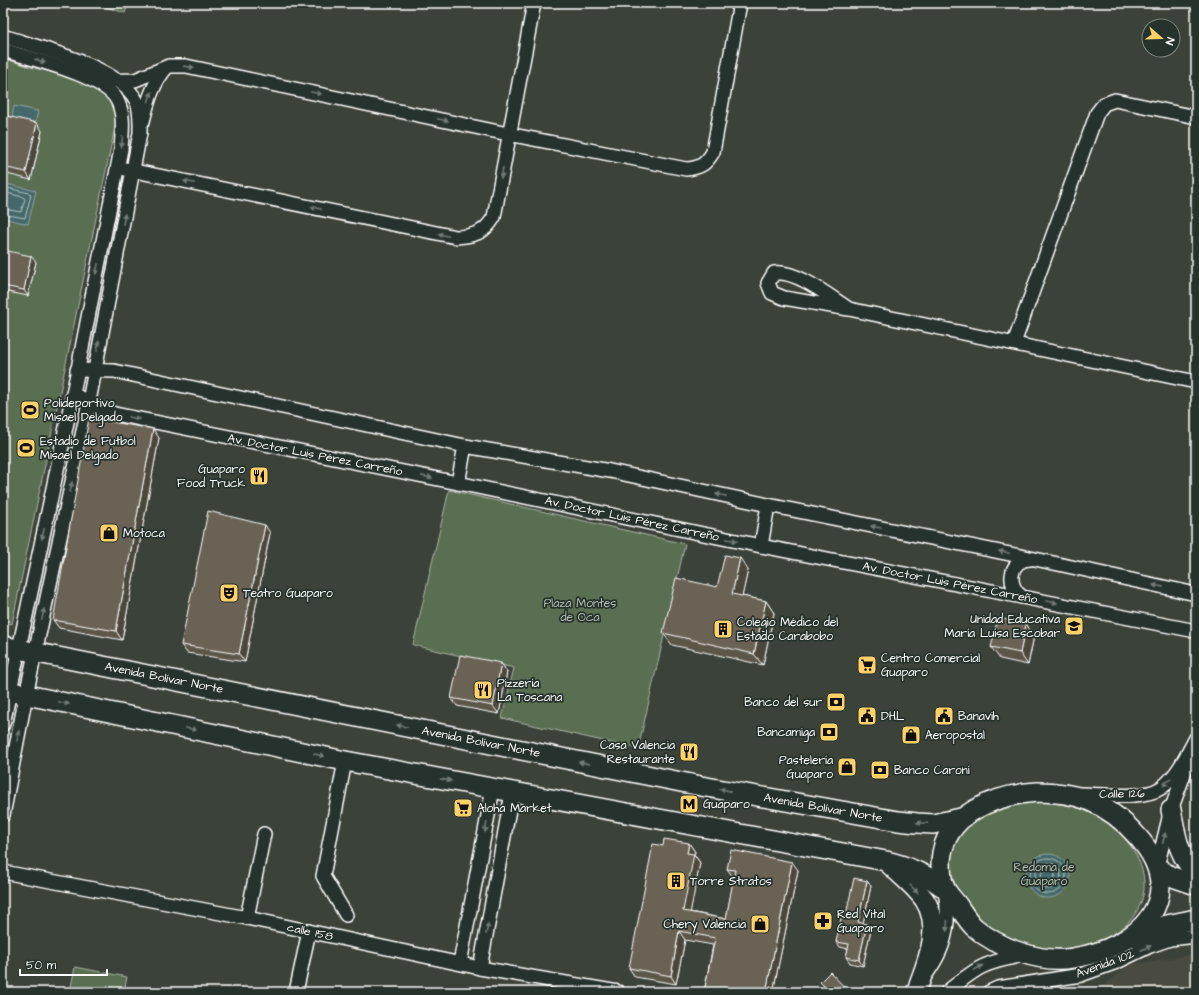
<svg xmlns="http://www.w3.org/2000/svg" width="1199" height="995" font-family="'Architects Daughter',sans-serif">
  <rect width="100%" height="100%" fill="#3b4239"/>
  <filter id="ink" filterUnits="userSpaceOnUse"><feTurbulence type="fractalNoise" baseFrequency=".025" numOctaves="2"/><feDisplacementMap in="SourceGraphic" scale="8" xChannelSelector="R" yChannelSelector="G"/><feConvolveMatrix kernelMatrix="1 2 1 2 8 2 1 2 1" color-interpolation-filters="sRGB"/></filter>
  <g filter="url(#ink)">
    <polygon fill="#494c41" points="1196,954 1196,992 1095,992 1130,965"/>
    <g fill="#5a6e51" stroke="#acb6a8">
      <polygon points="92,3 129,3 125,13"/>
      <polygon points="3,58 30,67 97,83 113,104 116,122 12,624 3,623"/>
      <polygon points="449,490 685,544 638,749 502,718 514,668 413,645"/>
      <path d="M1031,802C1050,802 1069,804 1087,811C1127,828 1163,877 1133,917C1120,934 1100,943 1079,947C963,966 884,818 1031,802Z"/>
      <polygon points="75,967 127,977 124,992 70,992"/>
    </g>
    <g fill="#44696a" stroke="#8fa5a6">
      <polygon points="14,106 38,111 35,124 12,118"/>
      <polygon points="3,183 36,191 28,224 3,218"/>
      <circle cx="1048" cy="876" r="22"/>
    </g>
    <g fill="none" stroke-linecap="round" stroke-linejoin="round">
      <g stroke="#b4c3c3" stroke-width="1">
        <polyline points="3,187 29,193 31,195 25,218 3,214"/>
        <polyline points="3,192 23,197 25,199 21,212 3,209"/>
        <circle cx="1048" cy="876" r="18"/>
        <circle cx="1048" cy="876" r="13"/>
        <circle cx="1048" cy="876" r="7"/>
      </g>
      <defs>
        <g id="street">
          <path d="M3,36C39,48 117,66 136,100C141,109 140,122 140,133L86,417L26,695L3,815"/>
          <path d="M3,50C29,58 105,76 117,100C125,115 122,133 121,149L73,394L3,724"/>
          <path d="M97,81L135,80L169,66H186L508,134L686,169C700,168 706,164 713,152L740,3"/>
          <path d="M143,121C148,101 153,83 167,67"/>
          <path d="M125,169L456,237C474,236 485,233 494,217L534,3"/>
          <path d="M849,309C830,297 797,270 774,273L768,283L772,293L784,298L849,309L1196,382"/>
          <polyline points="1014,343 1097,113 1104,104 1115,100 1196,117"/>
          <polyline points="77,370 114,371 465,446 610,471 768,505 1035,559 1196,594"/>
          <polyline points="73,394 102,410 115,414 458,483 761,546 1196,631"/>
          <polyline points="458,483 465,446"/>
          <polyline points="761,546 768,505"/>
          <path d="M1022,597C1006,586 1009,559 1031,559"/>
          <polyline points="345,761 323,876 346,915"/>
          <path d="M1081,794C1103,794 1142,800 1161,788C1177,777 1187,755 1196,738"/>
          <polyline points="1157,867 1171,810 1188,763"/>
          <polyline points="3,872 247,918 480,968 618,992"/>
          <polyline points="247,918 264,834"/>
          <polyline points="460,963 493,789"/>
          <polyline points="480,968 512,793"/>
          <polyline points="296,992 309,931"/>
          <path d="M912,992C940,960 953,934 945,891"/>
          <path d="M947,992C978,966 986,962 1025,955"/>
          <polyline points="989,992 998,988 1081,975 1117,962 1150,946 1170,939 1196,936"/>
        </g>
        <g id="secondary">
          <polyline points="3,646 701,786 898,821 917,823 933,824 961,818"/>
          <path d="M3,690L345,761L886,861C908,866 926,874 944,888"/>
          <path d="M1037,792C1055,792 1072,794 1088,800C1107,808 1123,820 1137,836C1192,897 1139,948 1073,958C1042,964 998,948 974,927C967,920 962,911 956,903C952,898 947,893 945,888C941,881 941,869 941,861C944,813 996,795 1037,792Z"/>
          <path d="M1171,810C1176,833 1177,856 1196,872"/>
          <path d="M887,862C899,874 914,885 924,899C942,926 929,957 919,984"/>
          <polyline points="1157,867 1170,876 1196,885"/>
          <polyline points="1134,937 1167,925 1196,919"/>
        </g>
      </defs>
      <use href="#street" stroke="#fff" stroke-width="16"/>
      <use href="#secondary" stroke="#fff" stroke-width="22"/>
      <use href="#street" stroke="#26332d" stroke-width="13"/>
      <use href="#secondary" stroke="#26332d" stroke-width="19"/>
    </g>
    <g fill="#5c5648" stroke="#fff">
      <polygon points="3,115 42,131 31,180 3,173"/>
      <polygon points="3,250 36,262 28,296 3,291"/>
      <polygon points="159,438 122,640 59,628 53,620"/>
      <polygon points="270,533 245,662 187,653 181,645"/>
      <polygon points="748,570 742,596 766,601 774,613 763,665 672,645 663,633"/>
      <polygon points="1026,624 1034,636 1028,665 1000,659 991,647"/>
      <polygon points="501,663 507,672 499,714 457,706 451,698"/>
      <polygon points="689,843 695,852 694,854 700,863 690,912 726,919 734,878 727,869 798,870 773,992 704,992 713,945 685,940 676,984 635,977 629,968"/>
      <polygon points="867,881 871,886 863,923 871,929 863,966 850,963 846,957 848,949 840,947 836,942 845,919"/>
    </g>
    <g fill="#4b463b" stroke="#fff">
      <polygon points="37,123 42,131 31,180 26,172"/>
      <polygon points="31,256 36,262 28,296 24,290"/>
      <polygon points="153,429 159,438 122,640 116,631"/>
      <polygon points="265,525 270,533 245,662 239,654"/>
      <polygon points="740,558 748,570 740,606 732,594"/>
      <polygon points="766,601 774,613 763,665 754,654"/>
      <polygon points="1026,624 1034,636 1028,665 1020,653"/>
      <polygon points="501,663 507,672 499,714 493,706"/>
      <polygon points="689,843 695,852 694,854 700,863 689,919 683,911 687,853"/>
      <polygon points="792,862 798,870 773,992 766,992"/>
      <polygon points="867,881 871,886 862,928 858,922"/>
      <polygon points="867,924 871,929 863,966 859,960"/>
      <polygon points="679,931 685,940 676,984 671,976"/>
    </g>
    <g fill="#6b6454" stroke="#fff">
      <polygon points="3,115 37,123 26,172 3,167"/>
      <polygon points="3,250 31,256 24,290 3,286"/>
      <polygon points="89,418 153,429 116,631 53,620"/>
      <polygon points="208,511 265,525 239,654 181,645"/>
      <polygon points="725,555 740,558 732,594 766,601 754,654 663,633 676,578 717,587"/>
      <polygon points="998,618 1026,624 1020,653 991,647"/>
      <polygon points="460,655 501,663 493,706 451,698"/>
      <polygon points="664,839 689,843 687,853 694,854 683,911 726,919 735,870 727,869 731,850 792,862 766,992 704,992 715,938 679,931 671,976 629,968 653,844 663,846"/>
      <polygon points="854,878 867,881 858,922 867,924 859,960 846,957 849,944 836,942 841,918 845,919"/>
      <polygon points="830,972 849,992 830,992 820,982"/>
    </g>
    <defs><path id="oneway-solid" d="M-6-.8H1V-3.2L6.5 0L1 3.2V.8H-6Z"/></defs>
    <g fill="#727a76">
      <use href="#oneway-solid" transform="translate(40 61) rotate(17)"/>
      <use href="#oneway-solid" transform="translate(189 67) rotate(8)"/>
      <use href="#oneway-solid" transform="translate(316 93) rotate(12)"/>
      <use href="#oneway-solid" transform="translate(150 97) rotate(-71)"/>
      <use href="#oneway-solid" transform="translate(443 120) rotate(12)"/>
      <use href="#oneway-solid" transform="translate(122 142) rotate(95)"/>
      <use href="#oneway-solid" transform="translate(502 173) rotate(100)"/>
      <use href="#oneway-solid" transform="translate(189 182) rotate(-168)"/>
      <use href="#oneway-solid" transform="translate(316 208) rotate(-168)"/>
      <use href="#oneway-solid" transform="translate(124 219) rotate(-80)"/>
      <use href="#oneway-solid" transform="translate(443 235) rotate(-168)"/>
      <use href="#oneway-solid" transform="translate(97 269) rotate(102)"/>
      <use href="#oneway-solid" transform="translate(98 346) rotate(-79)"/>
      <use href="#oneway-solid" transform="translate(134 418) rotate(11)"/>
      <use href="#oneway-solid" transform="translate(427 477) rotate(11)"/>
      <use href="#oneway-solid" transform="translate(71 487) rotate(-78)"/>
      <use href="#oneway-solid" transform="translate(721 495) rotate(-168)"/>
      <use href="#oneway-solid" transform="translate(876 527) rotate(-169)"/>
      <use href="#oneway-solid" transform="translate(43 534) rotate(102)"/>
      <use href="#oneway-solid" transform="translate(732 540) rotate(12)"/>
      <use href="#oneway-solid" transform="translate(1004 552) rotate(-168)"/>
      <use href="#oneway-solid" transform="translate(1158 586) rotate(-168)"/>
      <use href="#oneway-solid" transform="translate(1052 602) rotate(11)"/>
      <use href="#oneway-solid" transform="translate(43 614) rotate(-78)"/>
      <use href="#oneway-solid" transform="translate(64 703) rotate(12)"/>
      <use href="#oneway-solid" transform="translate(402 726) rotate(-168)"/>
      <use href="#oneway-solid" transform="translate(191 729) rotate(12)"/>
      <use href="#oneway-solid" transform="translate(18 736) rotate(-79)"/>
      <use href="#oneway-solid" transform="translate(319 755) rotate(12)"/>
      <use href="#oneway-solid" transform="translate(584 763) rotate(-169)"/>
      <use href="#oneway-solid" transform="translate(446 780) rotate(11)"/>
      <use href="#oneway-solid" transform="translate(1167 782) rotate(136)"/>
      <use href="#oneway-solid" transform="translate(725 790) rotate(-169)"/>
      <use href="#oneway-solid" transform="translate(922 823) rotate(-178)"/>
      <use href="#oneway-solid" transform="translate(486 827) rotate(100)"/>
      <use href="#oneway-solid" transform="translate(1164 838) rotate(-76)"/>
      <use href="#oneway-solid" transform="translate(914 889) rotate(46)"/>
      <use href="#oneway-solid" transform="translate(947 926) rotate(95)"/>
      <use href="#oneway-solid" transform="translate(487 929) rotate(-80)"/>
      <use href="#oneway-solid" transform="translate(1146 948) rotate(-24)"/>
      <use href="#oneway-solid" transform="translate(978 968) rotate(-29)"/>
    </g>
  </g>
  <defs>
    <symbol id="stadium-square" viewBox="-11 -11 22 22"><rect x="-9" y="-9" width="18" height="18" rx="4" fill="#ffd166" stroke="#26332d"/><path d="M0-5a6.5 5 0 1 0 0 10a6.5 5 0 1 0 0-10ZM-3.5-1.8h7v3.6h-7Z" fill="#111"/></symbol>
    <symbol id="restaurant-square" viewBox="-11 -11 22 22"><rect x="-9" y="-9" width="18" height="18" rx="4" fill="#ffd166" stroke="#26332d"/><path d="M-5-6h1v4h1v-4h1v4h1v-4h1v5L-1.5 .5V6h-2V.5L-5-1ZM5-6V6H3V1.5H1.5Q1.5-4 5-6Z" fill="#111"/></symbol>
    <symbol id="shop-square" viewBox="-11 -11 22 22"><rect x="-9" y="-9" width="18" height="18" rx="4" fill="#ffd166" stroke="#26332d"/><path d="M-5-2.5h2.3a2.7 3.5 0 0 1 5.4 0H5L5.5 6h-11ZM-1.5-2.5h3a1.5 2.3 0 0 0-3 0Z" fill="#111"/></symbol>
    <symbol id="theatre-square" viewBox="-11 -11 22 22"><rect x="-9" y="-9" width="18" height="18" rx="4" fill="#ffd166" stroke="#26332d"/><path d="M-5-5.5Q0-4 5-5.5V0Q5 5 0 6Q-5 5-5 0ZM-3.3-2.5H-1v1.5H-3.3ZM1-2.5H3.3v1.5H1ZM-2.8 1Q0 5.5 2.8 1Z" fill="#111"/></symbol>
    <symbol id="school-square" viewBox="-11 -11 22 22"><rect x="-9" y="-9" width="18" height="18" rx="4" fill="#ffd166" stroke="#26332d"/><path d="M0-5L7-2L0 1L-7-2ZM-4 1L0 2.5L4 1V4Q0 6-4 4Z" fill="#111"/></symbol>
    <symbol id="building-square" viewBox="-11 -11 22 22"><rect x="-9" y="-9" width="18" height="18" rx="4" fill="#ffd166" stroke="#26332d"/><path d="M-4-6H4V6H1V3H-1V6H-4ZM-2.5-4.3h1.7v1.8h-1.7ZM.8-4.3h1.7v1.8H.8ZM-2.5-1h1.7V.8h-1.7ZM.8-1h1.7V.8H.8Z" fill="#111"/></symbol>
    <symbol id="supermarket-square" viewBox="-11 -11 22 22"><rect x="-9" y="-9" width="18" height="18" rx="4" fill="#ffd166" stroke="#26332d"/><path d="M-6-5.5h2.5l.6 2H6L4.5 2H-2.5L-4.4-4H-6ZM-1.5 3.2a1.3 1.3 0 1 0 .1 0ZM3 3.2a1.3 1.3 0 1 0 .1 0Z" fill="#111"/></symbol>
    <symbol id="bank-square" viewBox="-11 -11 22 22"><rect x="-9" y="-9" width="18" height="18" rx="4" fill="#ffd166" stroke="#26332d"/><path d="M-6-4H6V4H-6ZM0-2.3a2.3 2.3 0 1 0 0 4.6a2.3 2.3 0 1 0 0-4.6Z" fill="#111"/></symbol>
    <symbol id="civic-square" viewBox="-11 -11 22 22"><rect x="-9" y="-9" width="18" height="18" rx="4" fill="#ffd166" stroke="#26332d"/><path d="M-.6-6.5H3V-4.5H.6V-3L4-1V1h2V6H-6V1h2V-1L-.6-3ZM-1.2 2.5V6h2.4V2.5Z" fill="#111"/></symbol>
    <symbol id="metro-square" viewBox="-11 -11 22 22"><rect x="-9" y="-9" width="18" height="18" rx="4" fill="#ffd166" stroke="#26332d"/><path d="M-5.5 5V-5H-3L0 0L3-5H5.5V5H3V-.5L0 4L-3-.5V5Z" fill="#111"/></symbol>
    <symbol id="pharmacy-square" viewBox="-11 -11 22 22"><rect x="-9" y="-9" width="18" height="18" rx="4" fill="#ffd166" stroke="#26332d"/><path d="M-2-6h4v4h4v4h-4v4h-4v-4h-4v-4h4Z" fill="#111"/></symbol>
  </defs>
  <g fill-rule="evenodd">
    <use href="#stadium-square" x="19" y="399" width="22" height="22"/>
    <use href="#stadium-square" x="15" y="437" width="22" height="22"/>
    <use href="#restaurant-square" x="248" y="465" width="22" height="22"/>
    <use href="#shop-square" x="98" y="522" width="22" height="22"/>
    <use href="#theatre-square" x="218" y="582" width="22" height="22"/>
    <use href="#school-square" x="1063" y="615" width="22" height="22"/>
    <use href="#building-square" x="712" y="618" width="22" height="22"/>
    <use href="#supermarket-square" x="856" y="654" width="22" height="22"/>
    <use href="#restaurant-square" x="472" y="679" width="22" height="22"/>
    <use href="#bank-square" x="825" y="691" width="22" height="22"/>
    <use href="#civic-square" x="856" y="705" width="22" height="22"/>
    <use href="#civic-square" x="933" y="705" width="22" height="22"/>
    <use href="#bank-square" x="818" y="721" width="22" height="22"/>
    <use href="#shop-square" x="900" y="724" width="22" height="22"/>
    <use href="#restaurant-square" x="678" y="741" width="22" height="22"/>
    <use href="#shop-square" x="836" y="756" width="22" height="22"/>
    <use href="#bank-square" x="869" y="759" width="22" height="22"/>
    <use href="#metro-square" x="678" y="793" width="22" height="22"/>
    <use href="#supermarket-square" x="452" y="797" width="22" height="22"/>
    <use href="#building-square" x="665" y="870" width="22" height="22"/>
    <use href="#pharmacy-square" x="812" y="910" width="22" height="22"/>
    <use href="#shop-square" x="749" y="913" width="22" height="22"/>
  </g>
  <g text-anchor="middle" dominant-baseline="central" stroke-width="3.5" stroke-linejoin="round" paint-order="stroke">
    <g font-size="12" fill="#fff" stroke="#26332d" text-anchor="start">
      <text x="44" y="403">Polideportivo<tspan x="44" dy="14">Misael Delgado</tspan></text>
      <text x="40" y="441">Estadio de Futbol<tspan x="40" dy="14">Misael Delgado</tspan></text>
      <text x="245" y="469" text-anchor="end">Guaparo<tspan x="245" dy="14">Food Truck</tspan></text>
      <text x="123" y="533">Motoca</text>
      <text x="243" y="593">Teatro Guaparo</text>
      <text x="1060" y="619" text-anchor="end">Unidad Educativa<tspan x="1060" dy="14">María Luisa Escobar</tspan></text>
      <text x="737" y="622">Colegio Médico del<tspan x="737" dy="14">Estado Carabobo</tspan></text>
      <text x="881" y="658">Centro Comercial<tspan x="881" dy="14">Guaparo</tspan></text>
      <text x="497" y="683">Pizzería<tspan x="497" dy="14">La Toscana</tspan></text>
      <text x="822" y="702" text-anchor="end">Banco del sur</text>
      <text x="881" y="716">DHL</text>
      <text x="958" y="716">Banavih</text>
      <text x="815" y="732" text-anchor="end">Bancamiga</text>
      <text x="925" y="735">Aeropostal</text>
      <text x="675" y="745" text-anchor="end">Casa Valencia<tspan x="675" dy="14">Restaurante</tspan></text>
      <text x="833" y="760" text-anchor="end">Pastelería<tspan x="833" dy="14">Guaparo</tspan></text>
      <text x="894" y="770">Banco Caroní</text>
      <text x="703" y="804">Guaparo</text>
      <text x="477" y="808">Aloha Market</text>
      <text x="690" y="881">Torre Stratos</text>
      <text x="837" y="914">Red Vital<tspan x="837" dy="14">Guaparo</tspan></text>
      <text x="746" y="924" text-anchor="end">Chery Valencia</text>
    </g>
    <g font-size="12" fill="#fff" stroke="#26332d">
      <text transform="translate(315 455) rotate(11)">Av. Doctor Luis Pérez Carreño</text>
      <text transform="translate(632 519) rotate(12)">Av. Doctor Luis Pérez Carreño</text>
      <text transform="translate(950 583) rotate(11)">Av. Doctor Luis Pérez Carreño</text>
      <text transform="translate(164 678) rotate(11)">Avenida Bolívar Norte</text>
      <text transform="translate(481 742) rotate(11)">Avenida Bolívar Norte</text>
      <text transform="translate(1122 794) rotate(-1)">Calle 126</text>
      <text transform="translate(823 808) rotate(10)">Avenida Bolívar Norte</text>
      <text transform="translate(310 932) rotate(12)">calle 158</text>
      <text transform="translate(1105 964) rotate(-20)">Avenida 102</text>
    </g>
    <g font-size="12" fill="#b5beb1" stroke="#26332d">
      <text x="580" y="603">Plaza Montes<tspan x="580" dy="14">de Oca</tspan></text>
      <text x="1044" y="867">Redoma de<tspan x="1044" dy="14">Guaparo</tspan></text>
    </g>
  </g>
  <rect width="1199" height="995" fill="none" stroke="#26332d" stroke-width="16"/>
  <rect x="8" y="8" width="1183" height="979" fill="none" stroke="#fff" stroke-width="1.5" filter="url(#ink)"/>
  <g transform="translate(1161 38) rotate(110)"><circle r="19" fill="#26332d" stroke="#7d8581"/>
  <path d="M0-3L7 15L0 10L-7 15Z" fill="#ffd166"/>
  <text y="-6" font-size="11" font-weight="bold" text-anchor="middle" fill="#ffffff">N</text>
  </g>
  <path d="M20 969v6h87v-6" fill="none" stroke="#ffffff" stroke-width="2"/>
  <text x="26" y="969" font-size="12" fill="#ffffff" stroke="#26332d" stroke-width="3" paint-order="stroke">50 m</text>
</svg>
